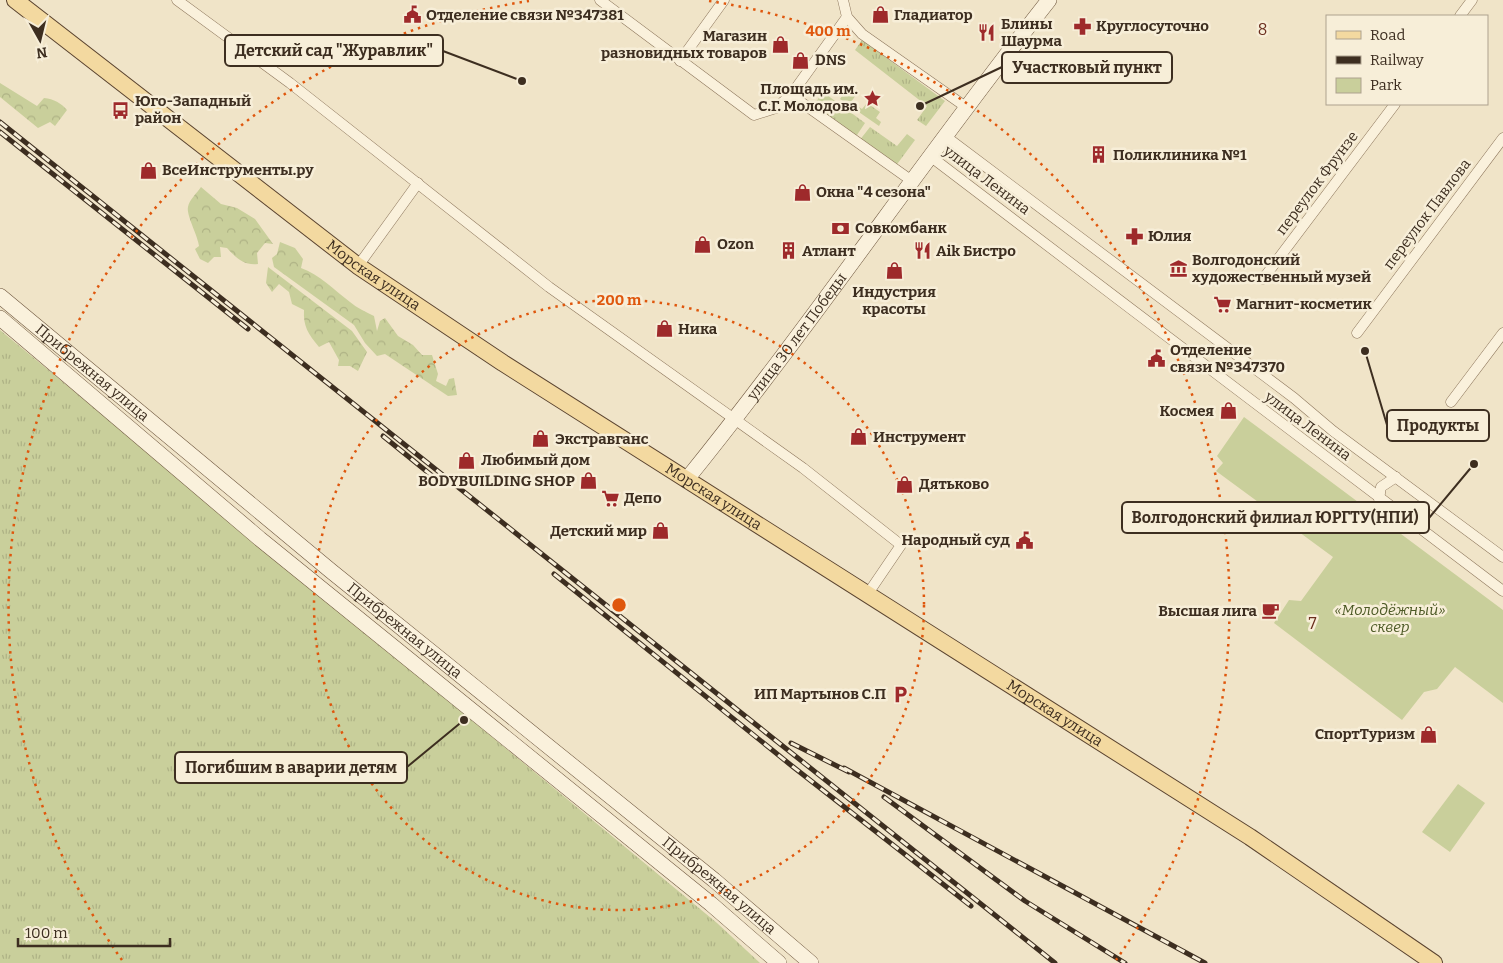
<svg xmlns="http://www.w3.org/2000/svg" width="1503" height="963" font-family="Bitter,serif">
  <defs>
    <pattern id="grass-tufts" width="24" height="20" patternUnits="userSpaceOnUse" patternTransform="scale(1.25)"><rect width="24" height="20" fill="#c9cf9b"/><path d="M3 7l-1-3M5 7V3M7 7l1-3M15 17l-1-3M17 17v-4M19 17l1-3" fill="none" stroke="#aeb285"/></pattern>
    <pattern id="forest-crowns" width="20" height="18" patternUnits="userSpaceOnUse" patternTransform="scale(1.25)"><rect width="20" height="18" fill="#c9cf9b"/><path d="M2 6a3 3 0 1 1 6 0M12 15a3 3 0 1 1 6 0" fill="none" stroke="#aeb285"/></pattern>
  </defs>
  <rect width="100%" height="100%" fill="#f0e4c8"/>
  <g fill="url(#grass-tufts)">
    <polygon points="862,40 945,101 926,126 917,120 927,106 855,50"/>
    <polygon points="847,89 856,95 851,102 862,109 867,103 880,112 876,118 881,122 879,126 840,99"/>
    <polygon points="823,92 865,123 855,138 813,106"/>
    <polygon points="870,127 897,146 907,134 915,140 895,167 859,141"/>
    <polygon points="0,330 717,923 760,963 0,963"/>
  </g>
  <g fill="url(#forest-crowns)">
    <path d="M0,83L37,106L44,98C54,99 61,103 67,110L55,126L50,122L38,128L0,97Z"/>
    <path d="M201,187L221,204L237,208L255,219L273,244L265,243L257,253L258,264C245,266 236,258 227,248L220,247L221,257H214L208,263L200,259L195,249L199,246C198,236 186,215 188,207C189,200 197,193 201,187Z"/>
    <path d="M280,242L295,248L303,259L301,268C319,274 334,290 350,302C357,308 366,312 374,316L377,331L380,321L385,318L398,336L413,345L422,355H432L438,374L436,381L446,386L449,379L454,378L457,395L448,396L385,354L377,356L365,343L354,325L274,267L272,258L277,254Z"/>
    <path d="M268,267L352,331L367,352L358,371L350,366H338L339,360L329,342L319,347C308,334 303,326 304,310L292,304L289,292L279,284L272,292L266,283Z"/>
  </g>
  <g fill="#c9cf9b">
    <polygon points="1244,417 1503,610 1503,703 1455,667 1437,689 1424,692 1402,720 1274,623 1289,600 1301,601 1333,557 1216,471 1223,463 1217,456"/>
    <polygon points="1458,784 1485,803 1450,852 1422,832"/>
  </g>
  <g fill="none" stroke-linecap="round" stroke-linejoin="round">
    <defs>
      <g id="street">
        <polyline points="177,0 290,83 549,287 803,468 901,545 867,595"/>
        <polyline points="600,0 754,115 776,108 791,95 912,181"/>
        <polyline points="843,0 847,17 862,34 966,107"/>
        <polyline points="1460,16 1472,0"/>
        <polyline points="680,61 724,0"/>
        <polyline points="791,95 847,17"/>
        <polyline points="945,136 1294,398 1333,431 1503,557"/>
        <path d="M930,156C1121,301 1311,447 1503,591"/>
        <polyline points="358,266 418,183"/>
        <polyline points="1263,279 1395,104"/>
        <polyline points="1357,333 1503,138"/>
        <polyline points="1451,402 1503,333"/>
        <polyline points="1379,499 1381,487 1396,477"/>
      </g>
      <g id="secondary">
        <path id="s1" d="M0,296L331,571L714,880L811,963"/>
        <polyline points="0,318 260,539 711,904 779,963"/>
        <path id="s2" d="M687,479C813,323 925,157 1049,0"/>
      </g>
      <g id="primary">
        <path id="s3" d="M15,0L358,266L503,363L1250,837L1434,963"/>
      </g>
    </defs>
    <use href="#street" stroke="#8d765c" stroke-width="11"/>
    <use href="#secondary" stroke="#6f573f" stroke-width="16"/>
    <use href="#primary" stroke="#5b4430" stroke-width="18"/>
    <use href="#street" stroke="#faf1dc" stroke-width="10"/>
    <use href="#secondary" stroke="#faf1dc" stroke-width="15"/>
    <use href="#primary" stroke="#f3d9a0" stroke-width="16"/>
    <defs>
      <g id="rail">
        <polyline points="0,122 1055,963"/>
        <polyline points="0,132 248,329"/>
        <polyline points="383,436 441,483"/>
        <polyline points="554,574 792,766 971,906"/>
        <polyline points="791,743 849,772"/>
        <polyline points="844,768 1205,963"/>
        <polyline points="884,797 1025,901 1125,963"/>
      </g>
    </defs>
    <use href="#rail" stroke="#3d2e20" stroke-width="5"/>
    <use href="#rail" stroke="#f7eed8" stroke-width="3" stroke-dasharray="9" stroke-linecap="butt"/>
  </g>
  <g fill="none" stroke="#df570d" stroke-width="2.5" stroke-dasharray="2.5 5">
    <circle cx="619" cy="605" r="305"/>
    <path d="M122 960A611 611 0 0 1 529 1M709 1A611 611 0 0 1 1116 960"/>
  </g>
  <defs>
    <symbol id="civic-bare" viewBox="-9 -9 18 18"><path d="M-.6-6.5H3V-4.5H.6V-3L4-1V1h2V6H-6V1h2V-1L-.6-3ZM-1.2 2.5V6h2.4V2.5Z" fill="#9e2a2b" stroke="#f7eed8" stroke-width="2.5" paint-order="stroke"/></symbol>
    <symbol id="shop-bare" viewBox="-9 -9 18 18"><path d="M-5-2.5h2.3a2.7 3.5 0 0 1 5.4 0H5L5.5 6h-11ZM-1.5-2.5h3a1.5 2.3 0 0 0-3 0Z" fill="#9e2a2b" stroke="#f7eed8" stroke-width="2.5" paint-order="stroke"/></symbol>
    <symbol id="pharmacy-bare" viewBox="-9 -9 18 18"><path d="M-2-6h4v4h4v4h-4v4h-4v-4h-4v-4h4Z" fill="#9e2a2b" stroke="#f7eed8" stroke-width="2.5" paint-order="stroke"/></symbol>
    <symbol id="restaurant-bare" viewBox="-9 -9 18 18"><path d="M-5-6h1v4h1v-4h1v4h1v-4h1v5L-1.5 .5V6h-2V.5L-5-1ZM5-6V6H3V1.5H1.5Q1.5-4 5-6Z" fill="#9e2a2b" stroke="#f7eed8" stroke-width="2.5" paint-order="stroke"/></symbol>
    <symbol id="sight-bare" viewBox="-9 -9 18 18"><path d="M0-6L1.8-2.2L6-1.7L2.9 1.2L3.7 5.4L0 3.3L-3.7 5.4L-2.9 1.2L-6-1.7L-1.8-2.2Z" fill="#9e2a2b" stroke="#f7eed8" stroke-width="2.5" paint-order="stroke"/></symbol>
    <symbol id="bus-bare" viewBox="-9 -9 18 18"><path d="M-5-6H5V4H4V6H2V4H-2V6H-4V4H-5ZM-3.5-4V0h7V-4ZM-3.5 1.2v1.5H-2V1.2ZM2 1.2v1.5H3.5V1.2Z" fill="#9e2a2b" stroke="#f7eed8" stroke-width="2.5" paint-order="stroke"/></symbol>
    <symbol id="building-bare" viewBox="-9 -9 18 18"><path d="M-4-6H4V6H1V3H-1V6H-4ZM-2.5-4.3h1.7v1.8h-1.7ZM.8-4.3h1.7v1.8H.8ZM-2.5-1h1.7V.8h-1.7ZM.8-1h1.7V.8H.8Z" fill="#9e2a2b" stroke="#f7eed8" stroke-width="2.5" paint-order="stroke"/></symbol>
    <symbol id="bank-bare" viewBox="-9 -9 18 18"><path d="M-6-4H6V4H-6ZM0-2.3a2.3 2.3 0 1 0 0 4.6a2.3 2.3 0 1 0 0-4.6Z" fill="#9e2a2b" stroke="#f7eed8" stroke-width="2.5" paint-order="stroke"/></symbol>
    <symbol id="museum-bare" viewBox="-9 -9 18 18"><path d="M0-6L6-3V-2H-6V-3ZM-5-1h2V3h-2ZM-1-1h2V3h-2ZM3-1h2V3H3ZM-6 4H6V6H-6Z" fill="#9e2a2b" stroke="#f7eed8" stroke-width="2.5" paint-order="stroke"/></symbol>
    <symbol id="supermarket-bare" viewBox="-9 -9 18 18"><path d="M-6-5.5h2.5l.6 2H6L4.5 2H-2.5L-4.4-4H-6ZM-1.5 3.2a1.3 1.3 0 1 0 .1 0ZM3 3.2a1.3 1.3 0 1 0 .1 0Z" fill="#9e2a2b" stroke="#f7eed8" stroke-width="2.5" paint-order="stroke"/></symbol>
    <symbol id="cafe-bare" viewBox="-9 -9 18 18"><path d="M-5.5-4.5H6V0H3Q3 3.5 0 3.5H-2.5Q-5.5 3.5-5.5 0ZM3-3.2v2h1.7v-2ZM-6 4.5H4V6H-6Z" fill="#9e2a2b" stroke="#f7eed8" stroke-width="2.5" paint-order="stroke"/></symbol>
    <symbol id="parking-bare" viewBox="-9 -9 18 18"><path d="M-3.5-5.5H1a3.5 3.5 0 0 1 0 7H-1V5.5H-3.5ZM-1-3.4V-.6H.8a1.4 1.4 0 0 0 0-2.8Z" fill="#9e2a2b" stroke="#f7eed8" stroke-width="2.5" paint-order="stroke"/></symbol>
  </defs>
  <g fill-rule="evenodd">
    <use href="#civic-bare" x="400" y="2" width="25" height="25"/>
    <use href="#shop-bare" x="868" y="2" width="25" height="25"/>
    <use href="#pharmacy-bare" x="1070" y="14" width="25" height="25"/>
    <use href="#restaurant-bare" x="974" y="20" width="25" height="25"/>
    <use href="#shop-bare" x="768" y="32" width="25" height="25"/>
    <use href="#shop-bare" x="788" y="48" width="25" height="25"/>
    <use href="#sight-bare" x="860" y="86" width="25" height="25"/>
    <use href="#bus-bare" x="108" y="98" width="25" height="25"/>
    <use href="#building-bare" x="1086" y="142" width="25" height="25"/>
    <use href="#shop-bare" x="136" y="158" width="25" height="25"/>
    <use href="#shop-bare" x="790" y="180" width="25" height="25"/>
    <use href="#bank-bare" x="828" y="216" width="25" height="25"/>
    <use href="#pharmacy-bare" x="1122" y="224" width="25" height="25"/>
    <use href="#shop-bare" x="690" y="232" width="25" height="25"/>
    <use href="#building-bare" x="776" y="238" width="25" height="25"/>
    <use href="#restaurant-bare" x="910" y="238" width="25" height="25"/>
    <use href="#museum-bare" x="1166" y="256" width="25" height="25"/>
    <use href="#shop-bare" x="882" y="258" width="25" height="25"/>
    <use href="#supermarket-bare" x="1210" y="292" width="25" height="25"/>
    <use href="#shop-bare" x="652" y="316" width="25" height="25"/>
    <use href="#civic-bare" x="1144" y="346" width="25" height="25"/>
    <use href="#shop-bare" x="1216" y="398" width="25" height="25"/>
    <use href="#shop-bare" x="846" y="424" width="25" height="25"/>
    <use href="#shop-bare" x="528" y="426" width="25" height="25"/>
    <use href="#shop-bare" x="454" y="448" width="25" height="25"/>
    <use href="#shop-bare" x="576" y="468" width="25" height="25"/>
    <use href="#shop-bare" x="892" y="472" width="25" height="25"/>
    <use href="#supermarket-bare" x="598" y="486" width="25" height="25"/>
    <use href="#shop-bare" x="648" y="518" width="25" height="25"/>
    <use href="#civic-bare" x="1012" y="528" width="25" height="25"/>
    <use href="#cafe-bare" x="1258" y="598" width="25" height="25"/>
    <use href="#parking-bare" x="888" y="682" width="25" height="25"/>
    <use href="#shop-bare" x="1416" y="722" width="25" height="25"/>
  </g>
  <g text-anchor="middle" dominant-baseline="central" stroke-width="5" stroke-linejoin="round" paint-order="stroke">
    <g font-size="15" font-weight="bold" fill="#3d2e20" stroke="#f7eed8" text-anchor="start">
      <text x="426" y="15">Отделение связи №347381</text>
      <text x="894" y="15">Гладиатор</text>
      <text x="1001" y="24">Блины<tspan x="1001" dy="17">Шаурма</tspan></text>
      <text x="1096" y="26">Круглосуточно</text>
      <text x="767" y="36" text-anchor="end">Магазин<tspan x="767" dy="17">разновидных товаров</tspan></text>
      <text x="815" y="60">DNS</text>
      <text x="858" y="89" text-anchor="end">Площадь им.<tspan x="858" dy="17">С.Г. Молодова</tspan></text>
      <text x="135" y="101">Юго-Западный<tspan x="135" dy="17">район</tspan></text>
      <text x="1113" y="155">Поликлиника №1</text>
      <text x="162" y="170">ВсеИнструменты.ру</text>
      <text x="816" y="192">Окна "4 сезона"</text>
      <text x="855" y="228">Совкомбанк</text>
      <text x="1148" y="236">Юлия</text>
      <text x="717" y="244">Ozon</text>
      <text x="802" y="251">Атлант</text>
      <text x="936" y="251">Aik Бистро</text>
      <text x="1192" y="260">Волгодонский<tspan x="1192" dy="17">художественный музей</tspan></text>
      <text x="894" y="292" text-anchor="middle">Индустрия<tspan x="894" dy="17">красоты</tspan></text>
      <text x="1236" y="304">Магнит-косметик</text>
      <text x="678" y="329">Ника</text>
      <text x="1170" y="350">Отделение<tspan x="1170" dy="17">связи №347370</tspan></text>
      <text x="1214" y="411" text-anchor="end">Космея</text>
      <text x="873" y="437">Инструмент</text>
      <text x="555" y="439">Экстравганс</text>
      <text x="481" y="460">Любимый дом</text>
      <text x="575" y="481" text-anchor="end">BODYBUILDING SHOP</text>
      <text x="919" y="484">Дятьково</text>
      <text x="624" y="498">Депо</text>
      <text x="647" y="531" text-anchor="end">Детский мир</text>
      <text x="1010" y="540" text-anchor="end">Народный суд</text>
      <text x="1257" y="611" text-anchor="end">Высшая лига</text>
      <text x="886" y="694" text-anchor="end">ИП Мартынов С.П</text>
      <text x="1415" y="734" text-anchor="end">СпортТуризм</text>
    </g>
    <g font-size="15" fill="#3d2e20" stroke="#f7eed8">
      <text transform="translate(987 180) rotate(37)">улица Ленина</text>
      <text transform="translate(1317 183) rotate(-53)">переулок Фрунзе</text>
      <text transform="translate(1427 214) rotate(-53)">переулок Павлова</text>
      <text stroke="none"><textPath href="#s3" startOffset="452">Морская улица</textPath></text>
      <text stroke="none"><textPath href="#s2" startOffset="180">улица 30 лет Победы</textPath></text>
      <text stroke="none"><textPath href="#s1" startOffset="120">Прибрежная улица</textPath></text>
      <text transform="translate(1308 426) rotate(37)">улица Ленина</text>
      <text stroke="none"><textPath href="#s3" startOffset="858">Морская улица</textPath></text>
      <text stroke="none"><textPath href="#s1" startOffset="525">Прибрежная улица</textPath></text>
      <text stroke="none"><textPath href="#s3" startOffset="1262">Морская улица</textPath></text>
      <text stroke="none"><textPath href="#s1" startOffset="930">Прибрежная улица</textPath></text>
    </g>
    <g font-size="15" font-style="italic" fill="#4d5a26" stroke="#f7eed8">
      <text x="1390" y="610">«Молодёжный»<tspan x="1390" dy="17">сквер</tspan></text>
    </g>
    <g font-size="16" letter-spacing="1" fill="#6b2e1e" stroke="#f7eed8">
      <text x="1263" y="29">8</text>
      <text x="1313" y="623">7</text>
    </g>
  </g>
  <circle cx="619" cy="605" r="8" fill="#df570d" stroke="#f7eed8" stroke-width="2.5"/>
  <g font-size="15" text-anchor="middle" font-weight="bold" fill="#df570d" stroke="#f7eed8" stroke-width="5" stroke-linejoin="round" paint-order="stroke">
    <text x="828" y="36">400 m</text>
    <text x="619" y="305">200 m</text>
  </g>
  <path fill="none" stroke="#3d2e20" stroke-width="2" d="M522 81L443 51M920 106L1002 67M1365 351L1387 425M1474 464L1429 518M464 720L407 767"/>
  <g fill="#3d2e20" stroke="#f7eed8" stroke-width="2">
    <circle cx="522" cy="81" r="5"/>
    <circle cx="920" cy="106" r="5"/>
    <circle cx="1365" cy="351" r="5"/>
    <circle cx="1474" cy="464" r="5"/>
    <circle cx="464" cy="720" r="5"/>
  </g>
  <g fill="#f7eed8" stroke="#3d2e20" stroke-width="2">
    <rect x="225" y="35" width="218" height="31" rx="5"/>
    <rect x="1002" y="52" width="170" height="31" rx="5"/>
    <rect x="1387" y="410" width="102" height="31" rx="5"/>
    <rect x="1122" y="502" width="307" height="31" rx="5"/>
    <rect x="175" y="752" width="232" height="31" rx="5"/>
  </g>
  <g font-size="16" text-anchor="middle" font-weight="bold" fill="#3d2e20">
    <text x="334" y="56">Детский сад "Журавлик"</text>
    <text x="1087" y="73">Участковый пункт</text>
    <text x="1438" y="431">Продукты</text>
    <text x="1275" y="523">Волгодонский филиал ЮРГТУ(НПИ)</text>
    <text x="291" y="773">Погибшим в аварии детям</text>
  </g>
  <rect x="1326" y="15" width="162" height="90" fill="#f7eed8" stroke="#ada18e"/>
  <rect x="1336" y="31" width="25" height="8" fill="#f3d9a0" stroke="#ada18e"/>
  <text x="1370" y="40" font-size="15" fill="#3d2e20">Road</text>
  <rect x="1336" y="56" width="25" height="8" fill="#3d2e20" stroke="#ada18e"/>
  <text x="1370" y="65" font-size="15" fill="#3d2e20">Railway</text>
  <rect x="1336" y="78" width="25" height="15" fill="#c9cf9b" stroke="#ada18e"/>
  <text x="1370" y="90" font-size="15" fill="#3d2e20">Park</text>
  <g transform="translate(40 40) rotate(172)" stroke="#f7eed8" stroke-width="4" paint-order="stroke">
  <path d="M0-4L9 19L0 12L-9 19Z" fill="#3d2e20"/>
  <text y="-8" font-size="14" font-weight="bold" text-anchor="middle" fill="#3d2e20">N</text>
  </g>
  <path d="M18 938v8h152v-8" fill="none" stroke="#3d2e20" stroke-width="2.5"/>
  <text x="25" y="938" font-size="15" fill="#3d2e20" stroke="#f7eed8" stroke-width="4" paint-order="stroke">100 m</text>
</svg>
